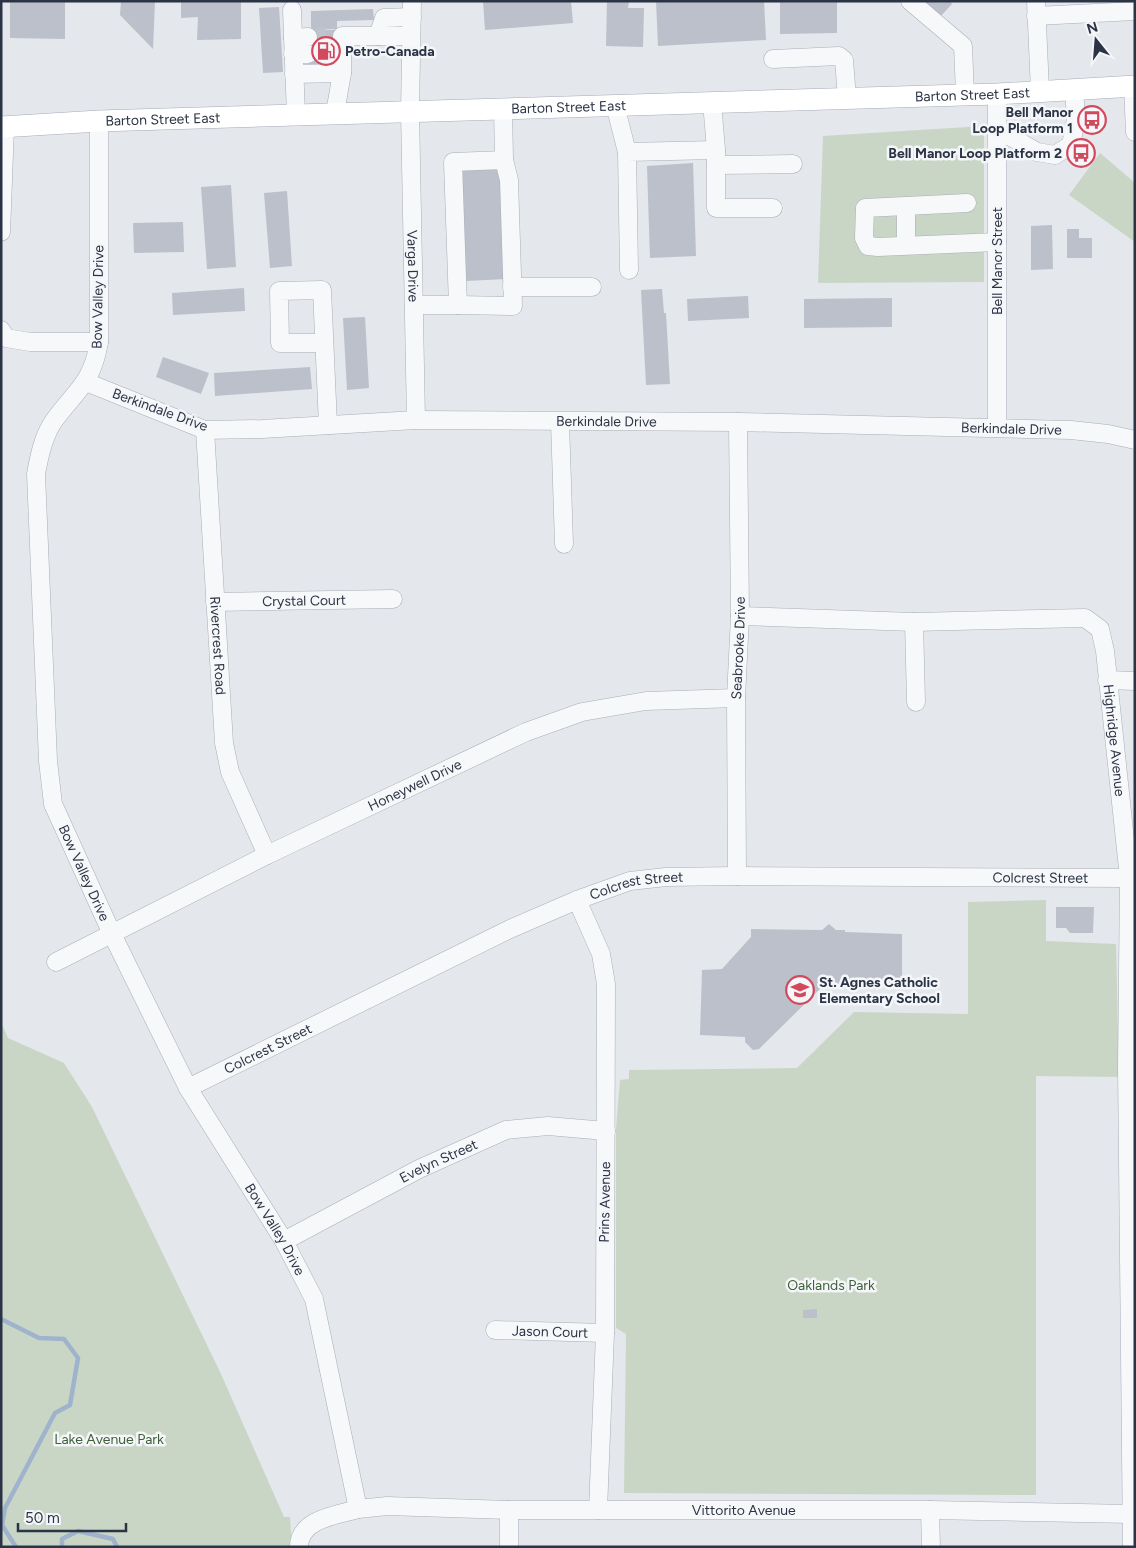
<svg xmlns="http://www.w3.org/2000/svg" width="1136" height="1548" font-family="Figtree,sans-serif">
  <rect width="100%" height="100%" fill="#e4e7ec"/>
  <g fill="#c9d6c5">
    <polygon points="984,126 984,282 818,283 823,136"/>
    <polygon points="1100,153 1135,183 1135,242 1069,195"/>
    <polygon points="1046,900 1046,941 1116,944 1119,1077 1036,1076 1036,1495 624,1493 626,1334 616,1328 616,1129 620,1080 629,1079 629,1070 797,1068 854,1012 968,1014 968,902"/>
    <polygon points="1,1022 8,1038 64,1063 92,1107 221,1374 284,1517 290,1517 291,1533 297,1547 1,1547"/>
  </g>
  <g fill="none" stroke-linecap="round" stroke-linejoin="round">
    <g stroke="#9fb4cc" stroke-width="4.5">
      <polyline points="1,1319 39,1338 64,1339 78,1358 70,1405 55,1413 5,1508 2,1525 16,1547"/>
      <polyline points="62,1547 62,1539 78,1531 113,1539 117,1547"/>
    </g>
  </g>
  <g fill="#bbc0ca">
    <polygon points="10,1 65,1 65,39 10,38"/>
    <polygon points="121,1 155,1 153,49 120,15"/>
    <polygon points="181,1 241,1 241,39 197,40 198,17 181,18"/>
    <polygon points="483,1 571,1 573,23 485,30"/>
    <polygon points="607,1 629,1 628,8 644,8 643,47 606,46"/>
    <polygon points="656,1 764,1 766,40 658,46"/>
    <polygon points="780,1 837,1 837,33 780,34"/>
    <polygon points="920,1 950,1 952,4 938,19"/>
    <polygon points="279,7 283,72 263,73 259,8"/>
    <polygon points="373,9 374,20 337,21 337,29 311,30 311,11"/>
    <polygon points="308,30 336,30 337,70 309,70"/>
    <polygon points="501,162 506,279 466,281 461,164"/>
    <polygon points="693,163 696,256 650,258 647,166"/>
    <polygon points="231,185 236,267 207,269 201,187"/>
    <polygon points="287,191 292,266 270,268 264,193"/>
    <polygon points="183,222 184,252 134,253 133,223"/>
    <polygon points="1052,225 1053,269 1031,270 1031,226"/>
    <polygon points="1067,229 1079,229 1079,238 1092,238 1092,258 1067,258"/>
    <polygon points="244,288 245,311 173,315 172,293"/>
    <polygon points="662,289 664,313 666,313 670,384 646,385 641,290"/>
    <polygon points="748,296 749,318 688,321 687,299"/>
    <polygon points="892,298 892,327 804,328 804,299"/>
    <polygon points="365,317 369,388 347,390 343,318"/>
    <polygon points="163,357 209,373 201,394 156,377"/>
    <polygon points="310,367 312,389 215,396 214,373"/>
    <polygon points="1056,907 1094,907 1093,933 1070,933 1066,928 1056,928"/>
    <polygon points="829,924 836,930 845,930 845,932 902,934 902,985 835,984 830,979 759,1049 753,1050 745,1042 745,1037 700,1035 702,970 722,969 751,937 751,929 822,930"/>
    <polygon points="817,1309 817,1318 803,1318 803,1310"/>
  </g>
  <g fill="none" stroke-linecap="round" stroke-linejoin="round">
    <g stroke="#bfc3cb" stroke-width="18" stroke-dasharray="18 9" stroke-linecap="butt">
      <polyline points="308,37 336,36"/>
      <polyline points="308,54 336,53"/>
    </g>
    <defs>
      <g id="minor">
        <path id="s1" d="M412,1L410,111L416,420"/>
        <polyline points="910,1 963,46 965,94"/>
        <polyline points="1036,1 1040,91"/>
        <polyline points="292,10 296,115"/>
        <polyline points="1036,16 1135,11"/>
        <polyline points="378,36 384,18 412,17"/>
        <polyline points="293,38 308,37"/>
        <polyline points="293,54 308,54"/>
        <polyline points="773,59 839,56 844,60 847,98"/>
        <polyline points="294,74 342,73"/>
        <polyline points="1133,86 1135,132"/>
        <polyline points="997,94 997,428"/>
        <polyline points="712,102 716,150"/>
        <polyline points="615,105 627,152"/>
        <polyline points="335,113 342,73 342,36 411,36"/>
        <path id="s2" d="M99,121V342C92,384 76,390 53,422C43,437 39,457 36,474L48,761L53,804L112,934L188,1088L284,1241L314,1299L358,1509C337,1515 299,1519 299,1547"/>
        <polyline points="997,129 1037,152 1055,155 1071,145 1076,119 1074,89"/>
        <polyline points="716,165 793,164"/>
        <polyline points="967,203 865,208 864,238 868,246 878,247 997,242"/>
        <polyline points="906,207 906,245"/>
        <polyline points="1,232 5,127"/>
        <polyline points="629,270 627,152 716,150 716,208 773,208"/>
        <polyline points="512,287 592,287"/>
        <polyline points="414,305 458,305 453,162 504,160 503,108"/>
        <polyline points="458,305 513,306 509,180 504,160"/>
        <polyline points="1,330 6,338 30,342 99,342"/>
        <polyline points="324,343 280,343 279,291 322,290 328,425"/>
        <path id="s3" d="M86,382L205,430L262,429L416,420L738,422L1071,430L1108,434L1135,440"/>
        <polyline points="560,422 564,544"/>
        <path id="s4" d="M205,430L224,743L230,772L267,855"/>
        <path id="s5" d="M215,602L393,599"/>
        <path id="s6" d="M740,616L914,622L1085,618L1100,629L1105,651L1129,878L1127,1066L1132,1547"/>
        <polyline points="914,622 916,702"/>
        <polyline points="1107,680 1135,681"/>
        <path id="s7" d="M737,876L736,698L740,616L738,422"/>
        <polyline points="577,900 601,954 606,984 605,1333 598,1510"/>
        <path id="s8" d="M56,962L267,855L526,732L582,712L646,701L736,698"/>
        <path id="s9" d="M188,1088L510,929L577,900L630,881L666,877L737,876L1129,878"/>
        <path id="s10" d="M284,1241L419,1169L506,1130L548,1126L606,1131"/>
        <path id="s11" d="M495,1330L605,1333"/>
        <path id="s12" d="M358,1509L387,1506L509,1510H930L1131,1514"/>
        <polyline points="930,1510 931,1547"/>
        <polyline points="509,1547 509,1510"/>
      </g>
      <g id="major">
        <path id="s13" d="M1,127L99,121L997,94L1135,86"/>
      </g>
    </defs>
    <use href="#minor" stroke="#a9aeb7" stroke-width="19"/>
    <use href="#major" stroke="#a3abb8" stroke-width="22"/>
    <use href="#minor" stroke="#f7f8fa" stroke-width="18"/>
    <use href="#major" stroke="#fff" stroke-width="21"/>
  </g>
  <defs>
    <symbol id="fuel-ring" viewBox="-11 -11 22 22"><circle r="9.5" fill="#f4f6f9" stroke="#d1495b" stroke-width="1.5"/><path d="M-5.5-6h7V0h2V4h1.3V-2.5L3-4.5l.8-.8L6-3V5H2.5V1h-1V6h-7ZM-4.2-4.7v3.2H.2V-4.7Z" fill="#d1495b"/></symbol>
    <symbol id="bus-ring" viewBox="-11 -11 22 22"><circle r="9.5" fill="#f4f6f9" stroke="#d1495b" stroke-width="1.5"/><path d="M-5-6H5V4H4V6H2V4H-2V6H-4V4H-5ZM-3.5-4V0h7V-4ZM-3.5 1.2v1.5H-2V1.2ZM2 1.2v1.5H3.5V1.2Z" fill="#d1495b"/></symbol>
    <symbol id="school-ring" viewBox="-11 -11 22 22"><circle r="9.5" fill="#f4f6f9" stroke="#d1495b" stroke-width="1.5"/><path d="M0-5L7-2L0 1L-7-2ZM-4 1L0 2.5L4 1V4Q0 6-4 4Z" fill="#d1495b"/></symbol>
  </defs>
  <g fill-rule="evenodd">
    <use href="#fuel-ring" x="310" y="35" width="32" height="32"/>
    <use href="#bus-ring" x="1076" y="104" width="32" height="32"/>
    <use href="#bus-ring" x="1065" y="137" width="32" height="32"/>
    <use href="#school-ring" x="784" y="974" width="32" height="32"/>
  </g>
  <g text-anchor="middle" dominant-baseline="central" stroke-width="5" stroke-linejoin="round" paint-order="stroke">
    <g font-size="14" font-weight="bold" fill="#2b3445" stroke="#f4f6f9" text-anchor="start">
      <text x="345" y="51">Petro-Canada</text>
      <text x="1073" y="112" text-anchor="end">Bell Manor<tspan x="1073" dy="16">Loop Platform 1</tspan></text>
      <text x="1062" y="153" text-anchor="end">Bell Manor Loop Platform 2</text>
      <text x="819" y="982">St. Agnes Catholic<tspan x="819" dy="16">Elementary School</tspan></text>
    </g>
    <g font-size="14" fill="#2b3445" stroke="#f4f6f9">
      <text stroke="none"><textPath href="#s13" startOffset="972">Barton Street East</textPath></text>
      <text stroke="none"><textPath href="#s13" startOffset="568">Barton Street East</textPath></text>
      <text stroke="none"><textPath href="#s13" startOffset="162">Barton Street East</textPath></text>
      <text transform="translate(997 261) rotate(-90)">Bell Manor Street</text>
      <text stroke="none"><textPath href="#s1" startOffset="265">Varga Drive</textPath></text>
      <text transform="translate(98 297) rotate(-89)">Bow Valley Drive</text>
      <text transform="translate(160 410) rotate(20)">Berkindale Drive</text>
      <text stroke="none"><textPath href="#s3" startOffset="530">Berkindale Drive</textPath></text>
      <text stroke="none"><textPath href="#s3" startOffset="935">Berkindale Drive</textPath></text>
      <text stroke="none"><textPath href="#s5" startOffset="89">Crystal Court</textPath></text>
      <text stroke="none"><textPath href="#s4" startOffset="216">Rivercrest Road</textPath></text>
      <text stroke="none"><textPath href="#s7" startOffset="228">Seabrooke Drive</textPath></text>
      <text stroke="none"><textPath href="#s6" startOffset="476">Highridge Avenue</textPath></text>
      <text stroke="none"><textPath href="#s8" startOffset="400">Honeywell Drive</textPath></text>
      <text stroke="none"><textPath href="#s2" startOffset="776">Bow Valley Drive</textPath></text>
      <text stroke="none"><textPath href="#s9" startOffset="899">Colcrest Street</textPath></text>
      <text stroke="none"><textPath href="#s9" startOffset="494">Colcrest Street</textPath></text>
      <text stroke="none"><textPath href="#s9" startOffset="89">Colcrest Street</textPath></text>
      <text stroke="none"><textPath href="#s10" startOffset="174">Evelyn Street</textPath></text>
      <text transform="translate(605 1202) rotate(-89)">Prins Avenue</text>
      <text stroke="none"><textPath href="#s2" startOffset="1181">Bow Valley Drive</textPath></text>
      <text stroke="none"><textPath href="#s11" startOffset="55">Jason Court</textPath></text>
      <text stroke="none"><textPath href="#s12" startOffset="386">Vittorito Avenue</textPath></text>
    </g>
    <g font-size="14" fill="#3f6138" stroke="#f4f6f9">
      <text x="831" y="1285">Oaklands Park</text>
      <text x="109" y="1439">Lake Avenue Park</text>
    </g>
  </g>
  <rect width="1136" height="1548" fill="none" stroke="#2b3445" stroke-width="5"/>
  <g transform="translate(1096 40) rotate(343)" stroke="#f4f6f9" stroke-width="4" paint-order="stroke">
  <path d="M0-4L9 19L0 12L-9 19Z" fill="#2b3445"/>
  <text y="-8" font-size="14" font-weight="bold" text-anchor="middle" fill="#2b3445">N</text>
  </g>
  <path d="M18 1523v8h108v-8" fill="none" stroke="#2b3445" stroke-width="2.5"/>
  <text x="25" y="1523" font-size="15" fill="#2b3445" stroke="#f4f6f9" stroke-width="4" paint-order="stroke">50 m</text>
</svg>
